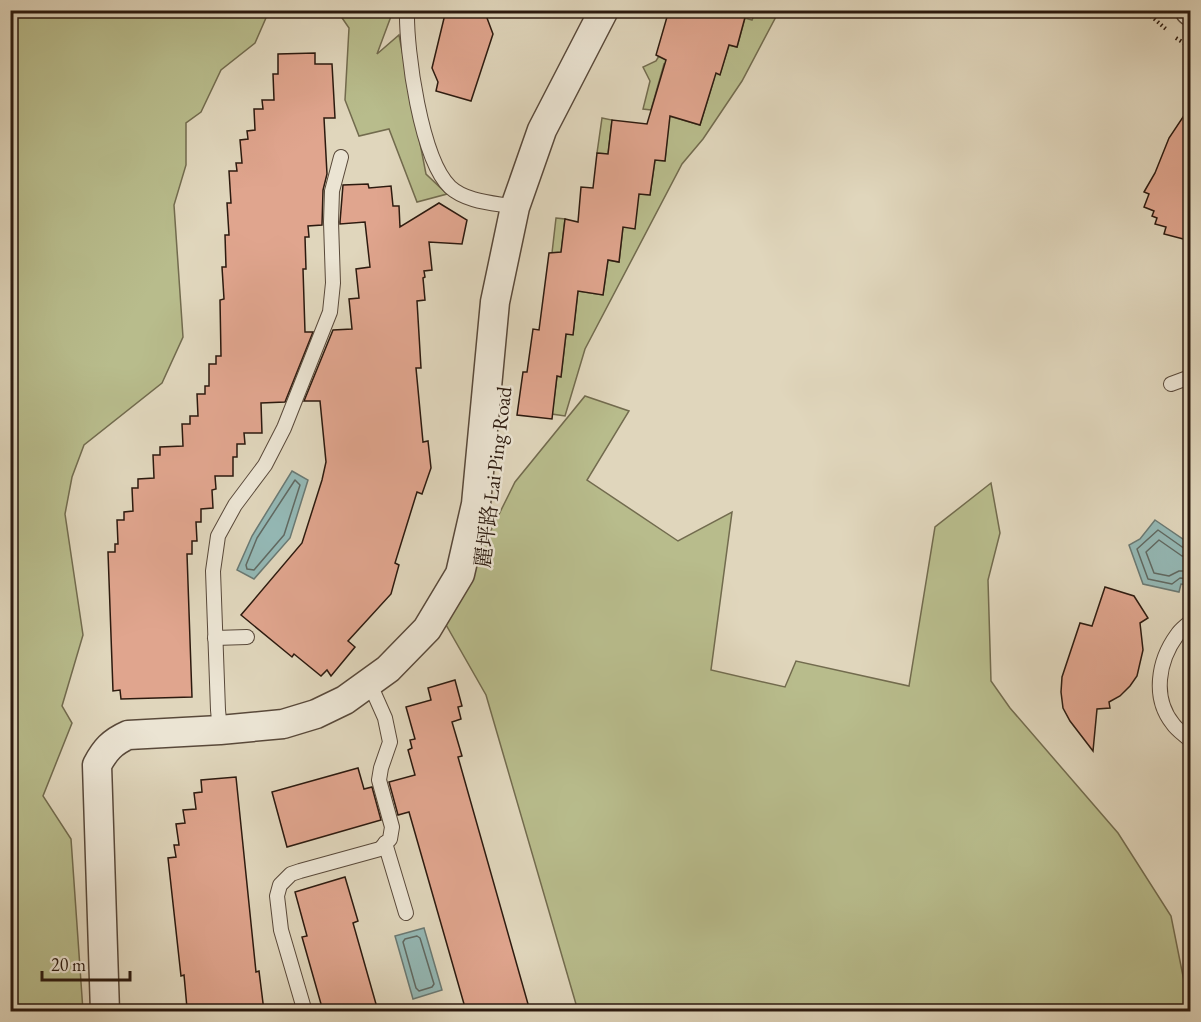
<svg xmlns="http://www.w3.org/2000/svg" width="1201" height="1022" font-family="'EB Garamond','Noto Serif TC',serif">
  <rect width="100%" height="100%" fill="#e0d6bc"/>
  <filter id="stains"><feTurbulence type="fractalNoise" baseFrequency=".00333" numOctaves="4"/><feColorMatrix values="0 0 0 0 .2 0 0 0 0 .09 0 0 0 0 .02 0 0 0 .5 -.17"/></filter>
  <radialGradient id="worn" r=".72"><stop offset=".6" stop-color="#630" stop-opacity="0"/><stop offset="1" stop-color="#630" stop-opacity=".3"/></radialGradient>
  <g fill="#b8bc8c" stroke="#726b4e" stroke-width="1.5">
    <polygon points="10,11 269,11 255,43 221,70 201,112 186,123 186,165 174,205 183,337 162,383 84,445 72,477 65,514 83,635 62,706 72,723 43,796 71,839 83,1011 11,1011"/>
    <polygon points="334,11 393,11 377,54 399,35 426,174 447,194 417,202 389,129 359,136 345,100 349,28 338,12"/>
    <polygon points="756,11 779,11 742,81 703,139 682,164 585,349 565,416 552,414 557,376 561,376 566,334 573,334 578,291 603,295 608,260 619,262 623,227 639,194 650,195 655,160 665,161 669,116 700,125 714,79 664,64 651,110 643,109 650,81 643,67 656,61 659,56 720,74 729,45 737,47 745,18 752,20"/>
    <polygon points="602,118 612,120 608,154 597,153"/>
    <polygon points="556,218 565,219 561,254 552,253"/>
    <polygon points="585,396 629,411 587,480 678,541 732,512 711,670 785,687 796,661 909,686 935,527 991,483 1000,533 988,580 991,681 1010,708 1118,833 1171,916 1190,1011 578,1011 486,695 445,623 515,482"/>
  </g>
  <g fill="#94b8b5" stroke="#6a7973" stroke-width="1.5">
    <polygon points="292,471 308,480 290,538 254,579 237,570 252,536"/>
    <polygon points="1155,520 1190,544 1190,585 1181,584 1179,592 1143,584 1129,545 1140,539"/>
    <polygon points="424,928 442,990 413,999 395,936"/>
  </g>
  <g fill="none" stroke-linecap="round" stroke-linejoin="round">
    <g stroke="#606962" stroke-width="1.5">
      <polygon points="295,480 300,485 284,535 254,570 247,569 246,565 257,538"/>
      <polyline points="1190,550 1185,549 1158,530 1137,549 1148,579 1172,584 1180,578 1190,579"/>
      <polyline points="1190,557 1182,556 1159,540 1146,552 1154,573 1169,576 1179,571 1190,571"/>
      <polygon points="417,936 420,938 434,984 432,987 419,991 416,988 403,942 405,939"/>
    </g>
  </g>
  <g fill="#e0a58e" stroke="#2c1a0f" stroke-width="1.5">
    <polygon points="446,10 484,10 493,34 471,101 436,91 438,82 432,68"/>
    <polygon points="669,10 747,10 737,47 729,45 720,75 716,73 700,125 670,116 665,161 655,160 650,195 639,194 635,229 623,227 619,262 608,260 603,295 578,291 573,335 566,334 561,377 557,376 552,419 517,415 523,372 527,372 533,329 539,330 549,253 561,252 565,219 578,222 581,187 593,188 597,153 608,154 612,120 647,124 666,60 656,55"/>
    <polygon points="315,53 315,64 332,64 335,118 324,118 327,174 323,190 322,225 308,226 309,237 305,237 306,269 303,269 305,332 313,332 285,402 261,403 262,433 244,433 245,444 237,444 237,457 233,457 233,476 215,476 216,489 212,490 213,508 201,509 201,522 196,522 197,541 192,541 192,554 187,554 192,697 121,699 120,690 113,691 108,552 115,552 115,544 118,544 117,520 124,520 124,512 133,511 132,488 138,488 138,479 154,478 153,455 160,455 160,447 183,446 182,424 190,424 190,416 198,416 197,394 205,394 205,386 209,386 209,364 216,364 216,356 221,356 220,300 224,299 222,267 226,267 225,235 229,235 227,203 231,203 229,171 237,171 236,163 242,163 240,140 248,139 247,131 255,130 254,109 263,109 262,100 274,100 273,74 278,74 278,54"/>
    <polygon points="1191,105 1191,241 1164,234 1166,227 1155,224 1157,218 1152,216 1154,211 1144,207 1149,194 1144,192 1155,173 1169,138"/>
    <polygon points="368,184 369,188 391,186 393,206 399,206 400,227 439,203 467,220 462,244 429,242 432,270 424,271 425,277 423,278 425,300 417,301 421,368 416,368 423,442 428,441 431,468 422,494 417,492 395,563 399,565 391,594 348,641 355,647 331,676 327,670 321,676 294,654 292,657 241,615 302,543 322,480 326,462 320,401 304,401 333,330 352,329 349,299 359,298 356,269 370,267 365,222 340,224 340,222 343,185"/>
    <polygon points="1105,587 1134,596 1148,618 1140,623 1143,650 1137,676 1130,686 1120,696 1109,702 1110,708 1097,709 1093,751 1070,721 1063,708 1061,692 1062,677 1080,623 1092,626"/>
    <polygon points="455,680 462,706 458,707 461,719 452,722 462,756 458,757 530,1011 466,1011 409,812 398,815 389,782 415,775 408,750 412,748 410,740 415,739 406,707 431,700 428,688"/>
    <polygon points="358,768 364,789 372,787 381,820 287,847 272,792"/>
    <polygon points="236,777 256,972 259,971 264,1011 203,1011 202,1006 187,1008 184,975 181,976 168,858 176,857 174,845 179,845 176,824 185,823 183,810 196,809 194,793 202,792 201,780"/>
    <polygon points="345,877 358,921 353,923 378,1011 323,1011 302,937 307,936 295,892"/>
  </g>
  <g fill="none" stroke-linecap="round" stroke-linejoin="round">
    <defs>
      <g id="lane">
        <path d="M407,10C406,51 421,159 450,187C466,202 495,203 515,207"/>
        <polyline points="1171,384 1190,377"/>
        <path d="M1190,622C1186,626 1180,630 1177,635C1158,661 1152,698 1173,724C1177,730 1185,735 1190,740"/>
        <polyline points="215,638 247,637"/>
        <polyline points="220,730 218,710 213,571 218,536 235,505 265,465 284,428 330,312 333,283 331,222 332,191 341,157"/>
        <polyline points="385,843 406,913"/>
        <polyline points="305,1012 281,930 277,896 280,885 291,874 300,871 380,849 390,839 392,827 379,780 381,768 390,742 385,718 369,682"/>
      </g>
      <g id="street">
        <polyline points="1190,10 1190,11"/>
        <path d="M105,1012L97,765C105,750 112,742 128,735L220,730L283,724L316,714L345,700L388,669L427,629L460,574L476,504L495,302L515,207L542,130L604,10"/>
      </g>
    </defs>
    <use href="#lane" stroke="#59493a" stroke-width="16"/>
    <use href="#street" stroke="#59493a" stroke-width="31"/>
    <g stroke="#2c1a0f" stroke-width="4" stroke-dasharray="1.5 3" stroke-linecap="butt">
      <polyline points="1144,10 1166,29"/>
      <polyline points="1176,38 1190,47"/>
    </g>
    <use href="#lane" stroke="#ebe4d3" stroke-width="14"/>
    <use href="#street" stroke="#ebe4d3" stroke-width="28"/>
  </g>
  <g text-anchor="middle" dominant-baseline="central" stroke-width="5" stroke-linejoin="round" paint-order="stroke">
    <g font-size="21" fill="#2c1a0f" stroke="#ebe4d3">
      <text transform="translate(493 477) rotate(-83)">麗坪路 Lai Ping Road</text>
    </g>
  </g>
  <rect width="1201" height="1022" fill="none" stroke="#e0d6bc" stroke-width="36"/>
  <rect x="12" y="12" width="1177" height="998" fill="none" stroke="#2c1a0f" stroke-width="3"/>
  <rect x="18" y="18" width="1165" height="986" fill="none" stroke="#2c1a0f" stroke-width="1.5"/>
  <path d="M42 971v9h88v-9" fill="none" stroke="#2c1a0f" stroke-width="3"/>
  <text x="51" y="971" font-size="18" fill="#2c1a0f" stroke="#ebe4d3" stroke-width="4.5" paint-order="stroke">20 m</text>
  <rect width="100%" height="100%" filter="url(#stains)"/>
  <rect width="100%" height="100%" fill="url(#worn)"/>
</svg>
